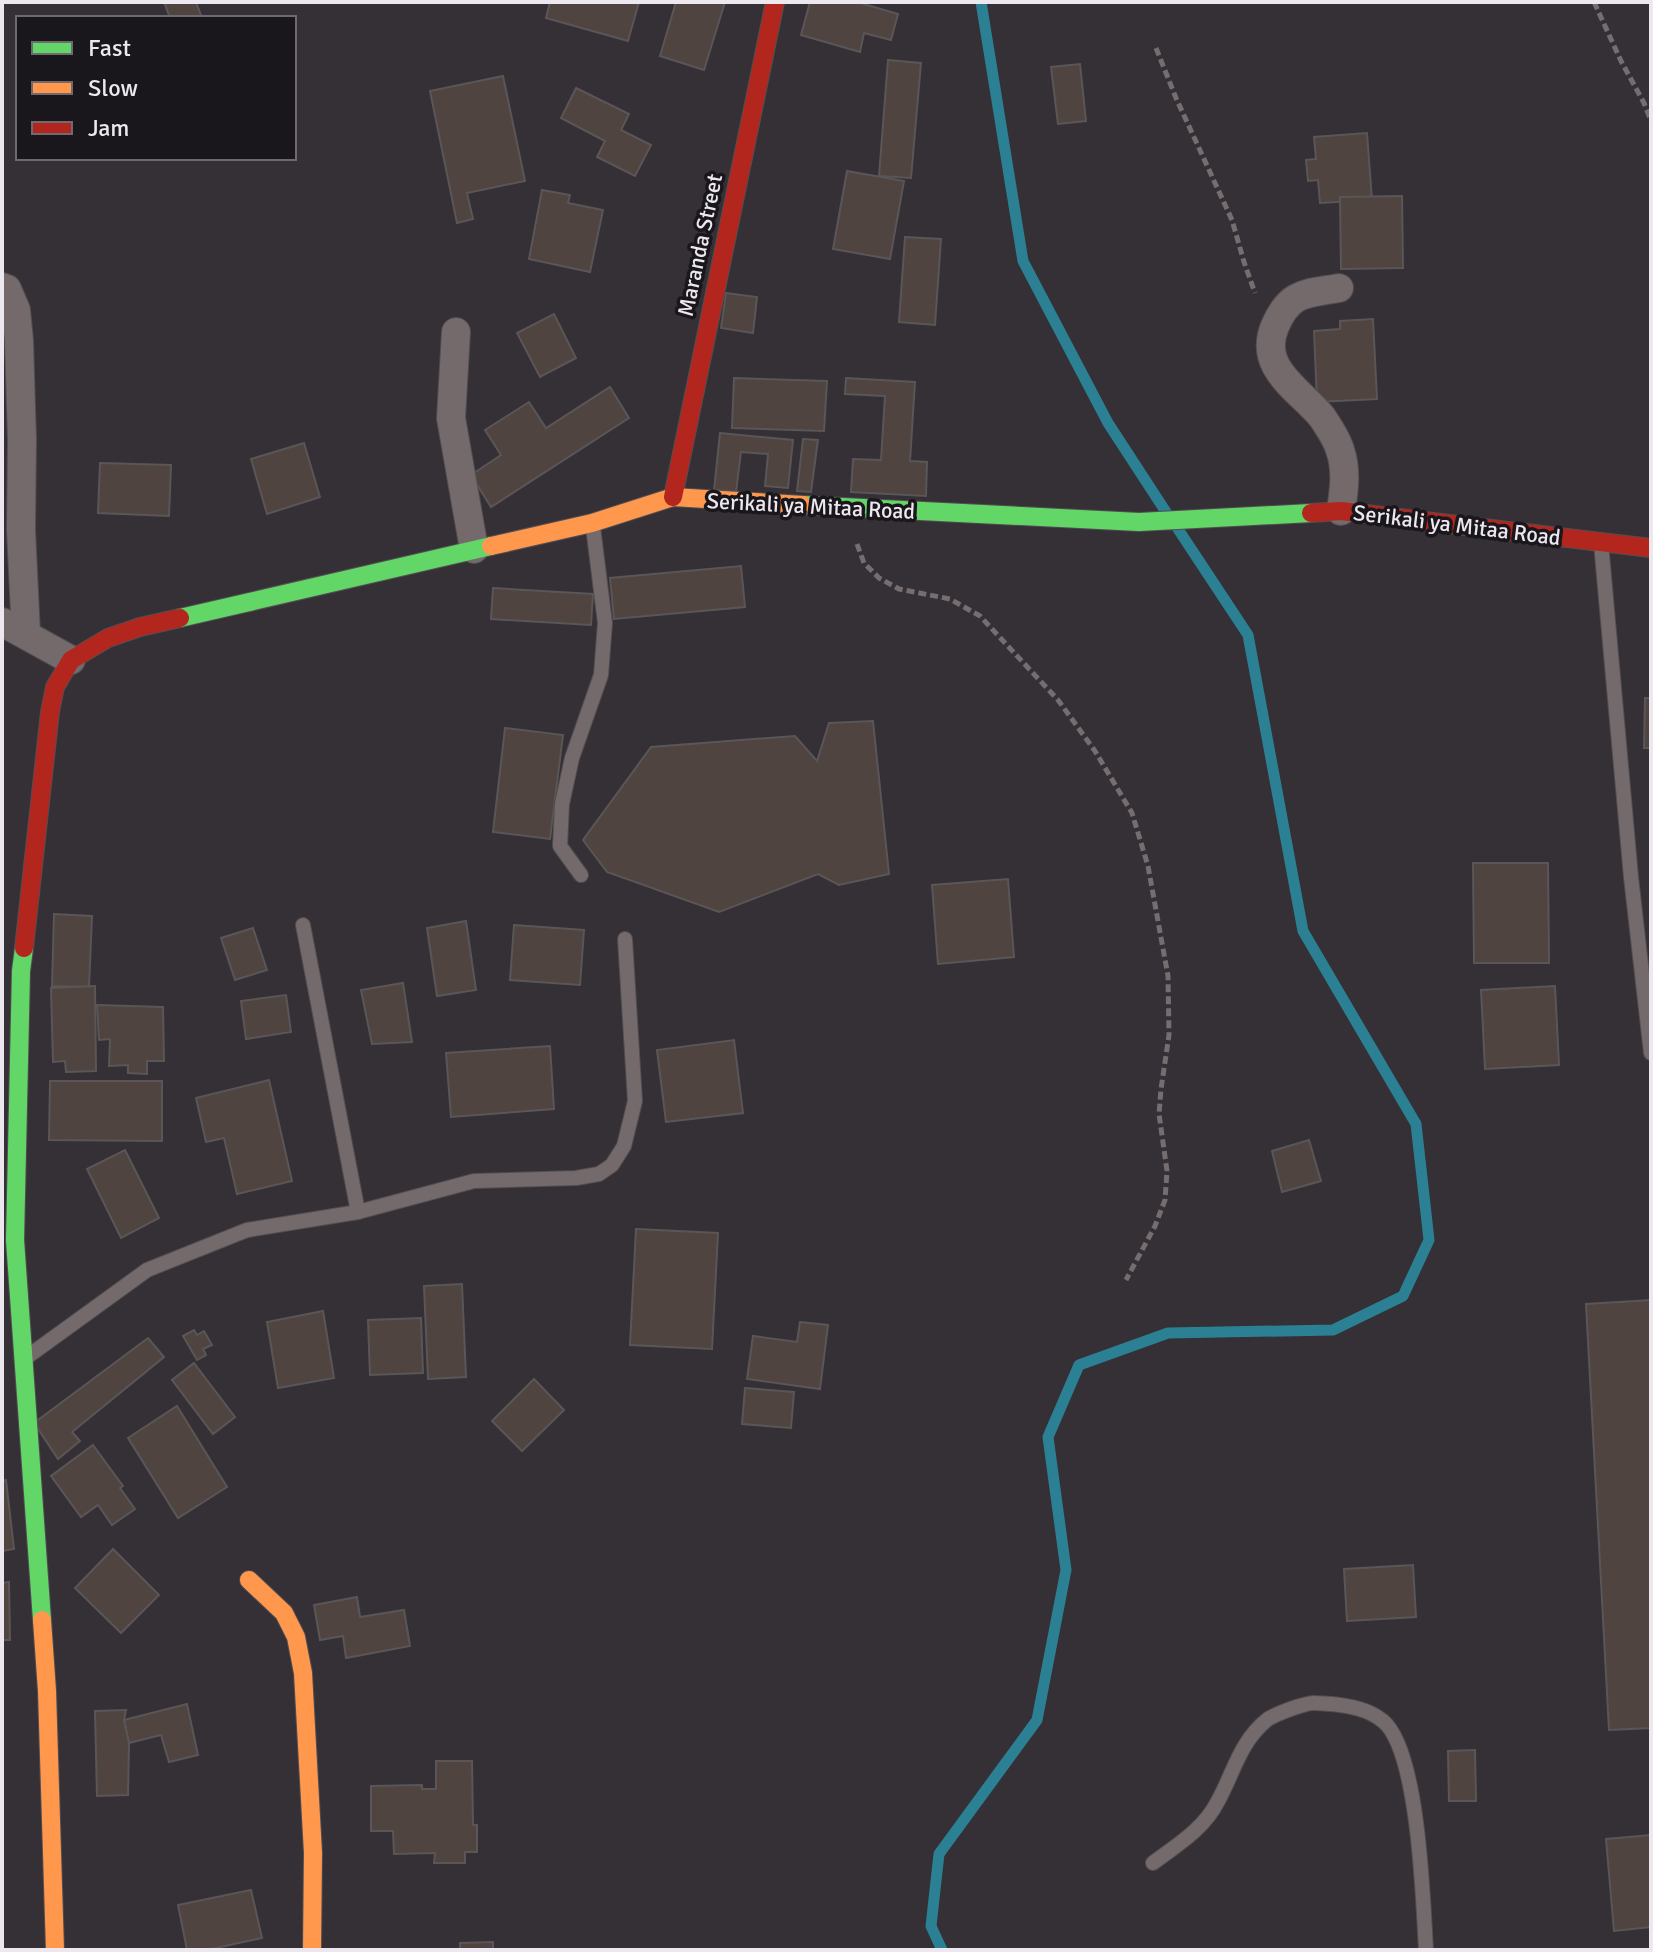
<svg xmlns="http://www.w3.org/2000/svg" width="1653" height="1952" font-family="Signika,sans-serif">
  <rect width="100%" height="100%" fill="#343035"/>
  <g fill="none" stroke-linecap="round" stroke-linejoin="round">
    <g stroke="#2b8094" stroke-width="11">
      <polyline points="981,2 1023,261 1108,423 1166,512"/>
      <polyline points="942,1950 931,1926 939,1854 1037,1720 1066,1570 1048,1437 1079,1365 1168,1333 1333,1330 1403,1296 1429,1240 1416,1124 1303,931 1248,635 1178,529"/>
    </g>
  </g>
  <g fill="#4f443f" stroke="#5a5658" stroke-width="2">
    <polygon points="164,2 196,2 202,18 170,18"/>
    <polygon points="550,2 639,2 628,41 546,18"/>
    <polygon points="676,2 725,2 704,70 660,56"/>
    <polygon points="810,2 857,2 898,14 891,40 864,33 860,52 801,35"/>
    <polygon points="888,60 921,63 911,178 879,176"/>
    <polygon points="1080,64 1086,121 1058,124 1051,67"/>
    <polygon points="503,76 525,181 467,193 473,219 457,223 430,91"/>
    <polygon points="576,88 629,114 621,130 651,145 635,176 597,157 605,141 561,118"/>
    <polygon points="1367,133 1372,200 1320,203 1318,180 1308,181 1306,160 1316,159 1314,137"/>
    <polygon points="847,171 904,181 890,259 833,249"/>
    <polygon points="542,190 570,195 568,203 603,210 590,272 529,259"/>
    <polygon points="1402,196 1403,268 1341,269 1340,197"/>
    <polygon points="905,237 941,239 935,325 899,322"/>
    <polygon points="726,293 757,297 753,333 721,328"/>
    <polygon points="554,314 576,358 540,377 517,333"/>
    <polygon points="1373,319 1377,399 1317,402 1314,331 1340,329 1340,321"/>
    <polygon points="734,378 827,381 824,431 732,428"/>
    <polygon points="846,378 915,382 910,461 927,462 926,496 851,492 853,459 881,460 885,396 845,394"/>
    <polygon points="610,387 629,418 491,507 471,475 501,455 485,430 529,402 546,428"/>
    <polygon points="720,433 793,440 788,488 765,486 768,454 741,452 736,492 714,490"/>
    <polygon points="803,439 818,440 811,492 797,491"/>
    <polygon points="304,443 320,497 267,514 251,459"/>
    <polygon points="100,463 171,465 169,516 98,513"/>
    <polygon points="741,566 745,607 614,619 610,578"/>
    <polygon points="493,588 593,594 591,625 491,619"/>
    <polygon points="1645,698 1651,698 1651,748 1644,748"/>
    <polygon points="873,721 889,874 839,885 818,874 719,912 607,872 583,840 651,747 795,736 817,761 829,723"/>
    <polygon points="505,728 563,735 550,839 493,832"/>
    <polygon points="1473,863 1548,863 1549,963 1474,963"/>
    <polygon points="1008,879 1014,957 938,964 932,885"/>
    <polygon points="54,914 92,916 89,987 52,986"/>
    <polygon points="466,921 476,990 437,996 427,928"/>
    <polygon points="514,925 584,930 580,985 510,980"/>
    <polygon points="253,928 267,970 235,980 221,938"/>
    <polygon points="403,983 412,1042 372,1044 361,990"/>
    <polygon points="95,986 96,1071 66,1072 65,1061 53,1062 51,988"/>
    <polygon points="1555,986 1559,1065 1485,1069 1481,990"/>
    <polygon points="286,995 291,1032 246,1039 241,1001"/>
    <polygon points="97,1005 163,1007 164,1061 147,1061 147,1074 128,1073 128,1065 109,1066 110,1039 99,1040"/>
    <polygon points="734,1040 743,1113 666,1122 657,1050"/>
    <polygon points="550,1046 554,1109 451,1117 446,1053"/>
    <polygon points="269,1080 292,1181 237,1194 224,1138 206,1142 196,1098"/>
    <polygon points="50,1081 162,1081 162,1141 49,1140"/>
    <polygon points="1309,1140 1321,1181 1282,1192 1272,1151"/>
    <polygon points="125,1150 159,1218 121,1238 87,1169"/>
    <polygon points="636,1229 718,1233 712,1349 630,1345"/>
    <polygon points="462,1284 466,1377 428,1379 424,1286"/>
    <polygon points="1651,1300 1651,1728 1609,1730 1586,1304"/>
    <polygon points="323,1311 334,1378 278,1388 267,1322"/>
    <polygon points="421,1318 423,1373 370,1375 368,1320"/>
    <polygon points="800,1322 828,1325 820,1389 747,1379 753,1336 797,1342"/>
    <polygon points="194,1330 197,1335 204,1331 212,1345 203,1349 206,1355 197,1360 183,1336"/>
    <polygon points="148,1338 164,1357 72,1432 80,1441 58,1459 34,1423"/>
    <polygon points="194,1363 235,1417 213,1434 172,1380"/>
    <polygon points="534,1379 564,1410 522,1451 492,1421"/>
    <polygon points="745,1388 794,1392 791,1428 742,1424"/>
    <polygon points="177,1406 227,1487 178,1518 128,1438"/>
    <polygon points="93,1445 123,1486 120,1488 135,1509 112,1525 98,1505 81,1517 51,1476"/>
    <polygon points="6,1480 14,1549 2,1551 2,1481"/>
    <polygon points="113,1549 159,1595 121,1633 75,1588"/>
    <polygon points="1413,1565 1416,1617 1347,1621 1344,1569"/>
    <polygon points="9,1582 10,1640 2,1640 2,1583"/>
    <polygon points="357,1597 360,1617 404,1610 410,1646 346,1658 343,1636 320,1640 314,1605"/>
    <polygon points="187,1704 198,1755 169,1762 161,1735 129,1743 124,1720"/>
    <polygon points="126,1710 124,1720 129,1743 128,1795 97,1796 95,1711"/>
    <polygon points="1475,1750 1476,1801 1449,1801 1448,1751"/>
    <polygon points="436,1761 472,1761 473,1825 477,1825 477,1852 465,1852 465,1863 434,1863 435,1853 394,1854 393,1831 371,1831 371,1786 422,1785 422,1789 436,1789"/>
    <polygon points="1651,1835 1651,1927 1614,1931 1606,1839"/>
    <polygon points="251,1890 262,1938 207,1950 187,1950 178,1905"/>
    <polygon points="493,1942 493,1950 460,1950 460,1943"/>
  </g>
  <g fill="none" stroke-linecap="round" stroke-linejoin="round">
    <defs>
      <g id="lane">
        <polyline points="1601,543 1631,877 1651,1053"/>
        <polyline points="581,875 560,846 562,804 572,758 601,675 605,623 593,527"/>
        <polyline points="303,925 358,1212"/>
        <polyline points="27,1357 147,1270 247,1230 358,1212 474,1181 576,1178 599,1174 612,1165 624,1146 635,1101 625,939"/>
        <path d="M1153,1863C1177,1845 1204,1829 1218,1801C1234,1772 1240,1741 1268,1719C1276,1714 1304,1703 1314,1703C1320,1703 1326,1704 1332,1704C1350,1706 1368,1709 1383,1721C1419,1751 1423,1902 1426,1950"/>
      </g>
      <g id="street">
        <polyline points="2,287 7,289 16,310 19,341 22,440 21,530 26,634"/>
        <path d="M1339,288C1306,294 1290,291 1275,326C1257,368 1300,390 1322,417C1328,426 1337,439 1340,450C1347,470 1344,490 1341,511"/>
        <polyline points="456,332 451,418 474,549"/>
        <polyline points="2,622 71,660"/>
      </g>
      <g id="fast">
        <polyline points="803,505 1139,522 1311,513"/>
        <polyline points="180,618 491,546"/>
        <polyline points="24,948 21,971 15,1240 42,1620"/>
      </g>
      <g id="slow">
        <polyline points="491,546 592,523 673,497 803,505"/>
        <polyline points="249,1580 284,1613 296,1637 303,1673 313,1853 312,1950"/>
        <polyline points="42,1620 47,1691 55,1950"/>
      </g>
      <g id="jam">
        <polyline points="673,497 775,2"/>
        <polyline points="1311,513 1341,511 1651,548"/>
        <polyline points="24,948 50,712 55,687 71,660 108,638 140,627 180,618"/>
      </g>
    </defs>
    <use href="#lane" stroke="#514e52" stroke-width="16"/>
    <use href="#street" stroke="#514e52" stroke-width="30"/>
    <use href="#fast" stroke="#514e52" stroke-width="20"/>
    <use href="#slow" stroke="#514e52" stroke-width="20"/>
    <use href="#jam" stroke="#514e52" stroke-width="20"/>
    <g stroke="#756d6f" stroke-width="5" stroke-dasharray="8 4" stroke-linecap="butt">
      <polyline points="1594,2 1621,61 1644,103 1651,121"/>
      <polyline points="1156,48 1176,98 1232,220 1244,262 1255,293"/>
      <polyline points="857,544 864,563 879,578 899,589 950,599 980,616 1058,700 1095,751 1132,813 1148,866 1168,976 1169,1035 1161,1089 1159,1114 1167,1171 1165,1200 1155,1226 1126,1280"/>
    </g>
    <use href="#lane" stroke="#746a6b" stroke-width="14"/>
    <use href="#street" stroke="#746a6b" stroke-width="28"/>
    <use href="#fast" stroke="#63d668" stroke-width="18"/>
    <use href="#slow" stroke="#ff974d" stroke-width="18"/>
    <use href="#jam" stroke="#b3261e" stroke-width="18"/>
  </g>
  <g text-anchor="middle" dominant-baseline="central" stroke-width="7" stroke-linejoin="round" paint-order="stroke">
    <g font-size="22" fill="#ede7ef" stroke="#1a171c">
      <text transform="translate(700 245) rotate(-78)">Maranda Street</text>
      <text transform="translate(811 506) rotate(3)">Serikali ya Mitaa Road</text>
      <text transform="translate(1457 525) rotate(7)">Serikali ya Mitaa Road</text>
    </g>
  </g>
  <rect width="1653" height="1952" fill="none" stroke="#ede7ef" stroke-width="8"/>
  <rect x="16" y="16" width="280" height="144" fill="#1a171c" stroke="#6e6a70" stroke-width="2"/>
  <rect x="32" y="42" width="40" height="12" fill="#63d668" stroke="#6e6a70" stroke-width="2"/>
  <text x="88" y="56" font-size="24" fill="#ede7ef">Fast</text>
  <rect x="32" y="82" width="40" height="12" fill="#ff974d" stroke="#6e6a70" stroke-width="2"/>
  <text x="88" y="96" font-size="24" fill="#ede7ef">Slow</text>
  <rect x="32" y="122" width="40" height="12" fill="#b3261e" stroke="#6e6a70" stroke-width="2"/>
  <text x="88" y="136" font-size="24" fill="#ede7ef">Jam</text>
</svg>
